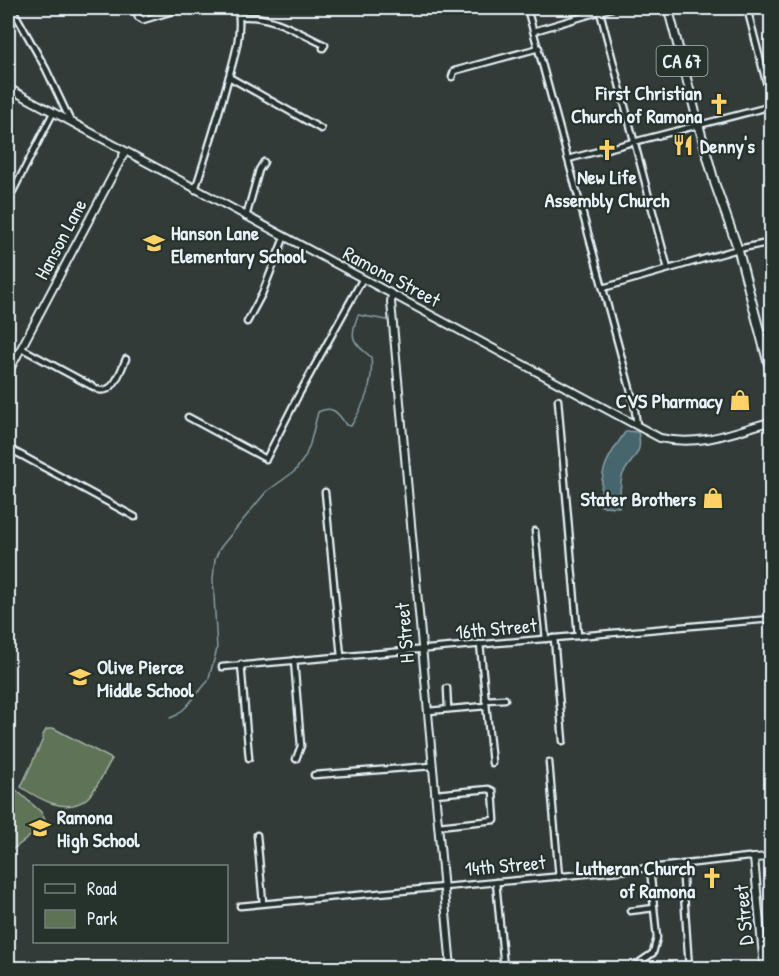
<svg xmlns="http://www.w3.org/2000/svg" width="779" height="976" font-family="'Patrick Hand',sans-serif">
  <rect width="100%" height="100%" fill="#323b37"/>
  <filter id="ink" filterUnits="userSpaceOnUse"><feTurbulence type="fractalNoise" baseFrequency=".0167" numOctaves="2"/><feDisplacementMap in="SourceGraphic" scale="12" xChannelSelector="R" yChannelSelector="G"/><feConvolveMatrix kernelMatrix="1 2 1 2 8 2 1 2 1" color-interpolation-filters="sRGB"/></filter>
  <g filter="url(#ink)">
    <g fill="#5e7356" stroke="#a3b2a7" stroke-width="1.5">
      <path d="M53,728L112,759C104,771 97,790 86,799C66,815 39,799 21,787L43,739V735L46,730Z"/>
      <polygon points="15,789 41,812 46,822 45,825 12,850 8,844 8,797"/>
    </g>
    <path fill="#47656d" stroke="#879da5" stroke-width="1.5" d="M626,431L638,432C644,454 632,457 623,474C619,483 621,497 619,507L601,506C600,469 605,461 626,431Z"/>
    <g fill="none" stroke-linecap="round" stroke-linejoin="round">
      <path stroke="#879da5" stroke-width="1.5" d="M170,718L177,715L186,707L208,681L217,649L213,579L215,559L220,548L266,492L295,471L305,457L310,444L318,412C332,405 338,412 346,425L351,426C364,404 374,384 371,357C352,342 349,338 358,315L387,320"/>
      <defs>
        <g id="street">
          <polyline points="12,8 46,69 70,120"/>
          <polyline points="136,8 138,17 143,20 183,8"/>
          <polyline points="446,8 449,8"/>
          <polyline points="527,8 634,403 637,425"/>
          <polyline points="599,8 668,269"/>
          <polyline points="747,8 772,105"/>
          <path d="M240,17C271,14 297,32 325,45L323,48"/>
          <polyline points="534,31 612,8"/>
          <polyline points="229,77 321,129"/>
          <polyline points="452,77 454,71 539,48"/>
          <polyline points="568,159 772,106"/>
          <path d="M195,190C207,153 218,117 228,80C235,55 242,34 238,8"/>
          <polyline points="8,201 53,113"/>
          <polyline points="246,217 259,170 264,162"/>
          <polyline points="603,288 738,249 772,242"/>
          <polyline points="247,322 262,294 284,238"/>
          <path d="M21,348L99,390C115,393 120,371 126,359"/>
          <polyline points="558,400 578,636"/>
          <polyline points="188,417 266,459 298,396 362,280"/>
          <polyline points="8,448 135,517"/>
          <polyline points="325,492 341,656"/>
          <polyline points="535,531 546,639"/>
          <polyline points="554,638 563,741"/>
          <polyline points="480,644 492,763"/>
          <polyline points="294,660 301,746 296,759"/>
          <polyline points="241,664 249,758"/>
          <polyline points="222,667 772,619"/>
          <polyline points="447,688 448,709"/>
          <polyline points="485,700 505,699"/>
          <polyline points="428,711 486,706"/>
          <polyline points="549,762 559,877"/>
          <polyline points="314,775 432,766"/>
          <polyline points="435,794 489,789 493,791 495,820 438,826"/>
          <polyline points="257,835 263,903"/>
          <polyline points="682,864 689,968"/>
          <polyline points="496,882 504,968"/>
          <polyline points="240,906 650,868 748,857 754,858"/>
          <polyline points="630,911 654,908"/>
          <polyline points="640,962 653,953 657,938 650,868"/>
        </g>
        <g id="secondary">
          <path d="M8,88L660,438C701,447 733,432 772,421"/>
          <polyline points="392,295 391,302 451,968"/>
          <polyline points="8,373 125,152"/>
          <polyline points="764,968 754,858 772,857"/>
        </g>
        <polyline id="primary" points="668,8 699,126 715,184 738,249 772,378"/>
      </defs>
      <use href="#street" stroke="#e8f1f8" stroke-width="9"/>
      <use href="#secondary" stroke="#e8f1f8" stroke-width="10"/>
      <use href="#primary" stroke="#e8f1f8" stroke-width="11"/>
      <use href="#street" stroke="#26332d" stroke-width="4.5"/>
      <use href="#secondary" stroke="#26332d" stroke-width="6"/>
      <use href="#primary" stroke="#26332d" stroke-width="7"/>
    </g>
  </g>
  <defs>
    <symbol id="church-bare" viewBox="-9 -9 18 18"><path d="M-1.2-6h2.4v3.5h3.3v2.4h-3.3V6h-2.4V-.1h-3.3v-2.4h3.3Z" fill="#ffd166" stroke="#26332d" stroke-width="2.5" paint-order="stroke"/></symbol>
    <symbol id="restaurant-bare" viewBox="-9 -9 18 18"><path d="M-5-6h1v4h1v-4h1v4h1v-4h1v5L-1.5 .5V6h-2V.5L-5-1ZM5-6V6H3V1.5H1.5Q1.5-4 5-6Z" fill="#ffd166" stroke="#26332d" stroke-width="2.5" paint-order="stroke"/></symbol>
    <symbol id="school-bare" viewBox="-9 -9 18 18"><path d="M0-5L7-2L0 1L-7-2ZM-4 1L0 2.5L4 1V4Q0 6-4 4Z" fill="#ffd166" stroke="#26332d" stroke-width="2.5" paint-order="stroke"/></symbol>
    <symbol id="shop-bare" viewBox="-9 -9 18 18"><path d="M-5-2.5h2.3a2.7 3.5 0 0 1 5.4 0H5L5.5 6h-11ZM-1.5-2.5h3a1.5 2.3 0 0 0-3 0Z" fill="#ffd166" stroke="#26332d" stroke-width="2.5" paint-order="stroke"/></symbol>
  </defs>
  <g fill-rule="evenodd">
    <use href="#church-bare" x="704" y="89" width="30" height="30"/>
    <use href="#restaurant-bare" x="668" y="130" width="30" height="30"/>
    <use href="#church-bare" x="592" y="135" width="30" height="30"/>
    <use href="#school-bare" x="139" y="228" width="30" height="30"/>
    <use href="#shop-bare" x="725" y="385" width="30" height="30"/>
    <use href="#shop-bare" x="698" y="483" width="30" height="30"/>
    <use href="#school-bare" x="65" y="662" width="30" height="30"/>
    <use href="#school-bare" x="25" y="813" width="30" height="30"/>
    <use href="#church-bare" x="697" y="863" width="30" height="30"/>
  </g>
  <g text-anchor="middle" dominant-baseline="central" stroke-width="4.5" stroke-linejoin="round" paint-order="stroke">
    <rect fill="#26332d" stroke="#aeb8bb" stroke-width="1.5" x="656.5" y="46" width="51" height="30" rx="4.5"/>
    <g font-size="18" font-weight="bold" fill="#e8f1f8">
      <text x="682" y="61">CA 67</text>
    </g>
    <g font-size="20" font-weight="bold" fill="#e8f1f8" stroke="#26332d" text-anchor="end">
      <text x="702" y="92">First Christian<tspan x="702" dy="23">Church of Ramona</tspan></text>
      <text x="700" y="145" text-anchor="start">Denny's</text>
      <text x="607" y="176" text-anchor="middle">New Life<tspan x="607" dy="23">Assembly Church</tspan></text>
      <text x="171" y="232" text-anchor="start">Hanson Lane<tspan x="171" dy="23">Elementary School</tspan></text>
      <text x="723" y="400">CVS Pharmacy</text>
      <text x="696" y="498">Stater Brothers</text>
      <text x="97" y="666" text-anchor="start">Olive Pierce<tspan x="97" dy="23">Middle School</tspan></text>
      <text x="57" y="816" text-anchor="start">Ramona<tspan x="57" dy="23">High School</tspan></text>
      <text x="695" y="867">Lutheran Church<tspan x="695" dy="23">of Ramona</tspan></text>
    </g>
    <g font-size="20" fill="#e8f1f8" stroke="#26332d">
      <text transform="translate(60 239) rotate(-62)">Hanson Lane</text>
      <text transform="translate(392 276) rotate(28)">Ramona Street</text>
      <text transform="translate(496 628) rotate(-5)">16th Street</text>
      <text transform="translate(404 633) rotate(-95)">H Street</text>
      <text transform="translate(505 865) rotate(-5)">14th Street</text>
      <text transform="translate(743 915) rotate(-95)">D Street</text>
    </g>
  </g>
  <rect width="779" height="976" fill="none" stroke="#26332d" stroke-width="30"/>
  <rect x="15" y="15" width="749" height="946" fill="none" stroke="#e8f1f8" stroke-width="2" filter="url(#ink)"/>
  <rect x="33" y="865" width="195" height="78" fill="#26332d" stroke="#747f7e" stroke-width="1.5"/>
  <rect x="45" y="884" width="30" height="9" fill="#26332d" stroke="#747f7e" stroke-width="1.5"/>
  <text x="87" y="895" font-size="18" fill="#e8f1f8">Road</text>
  <rect x="45" y="910" width="30" height="18" fill="#5e7356" stroke="#747f7e" stroke-width="1.5"/>
  <text x="87" y="925" font-size="18" fill="#e8f1f8">Park</text>
</svg>
